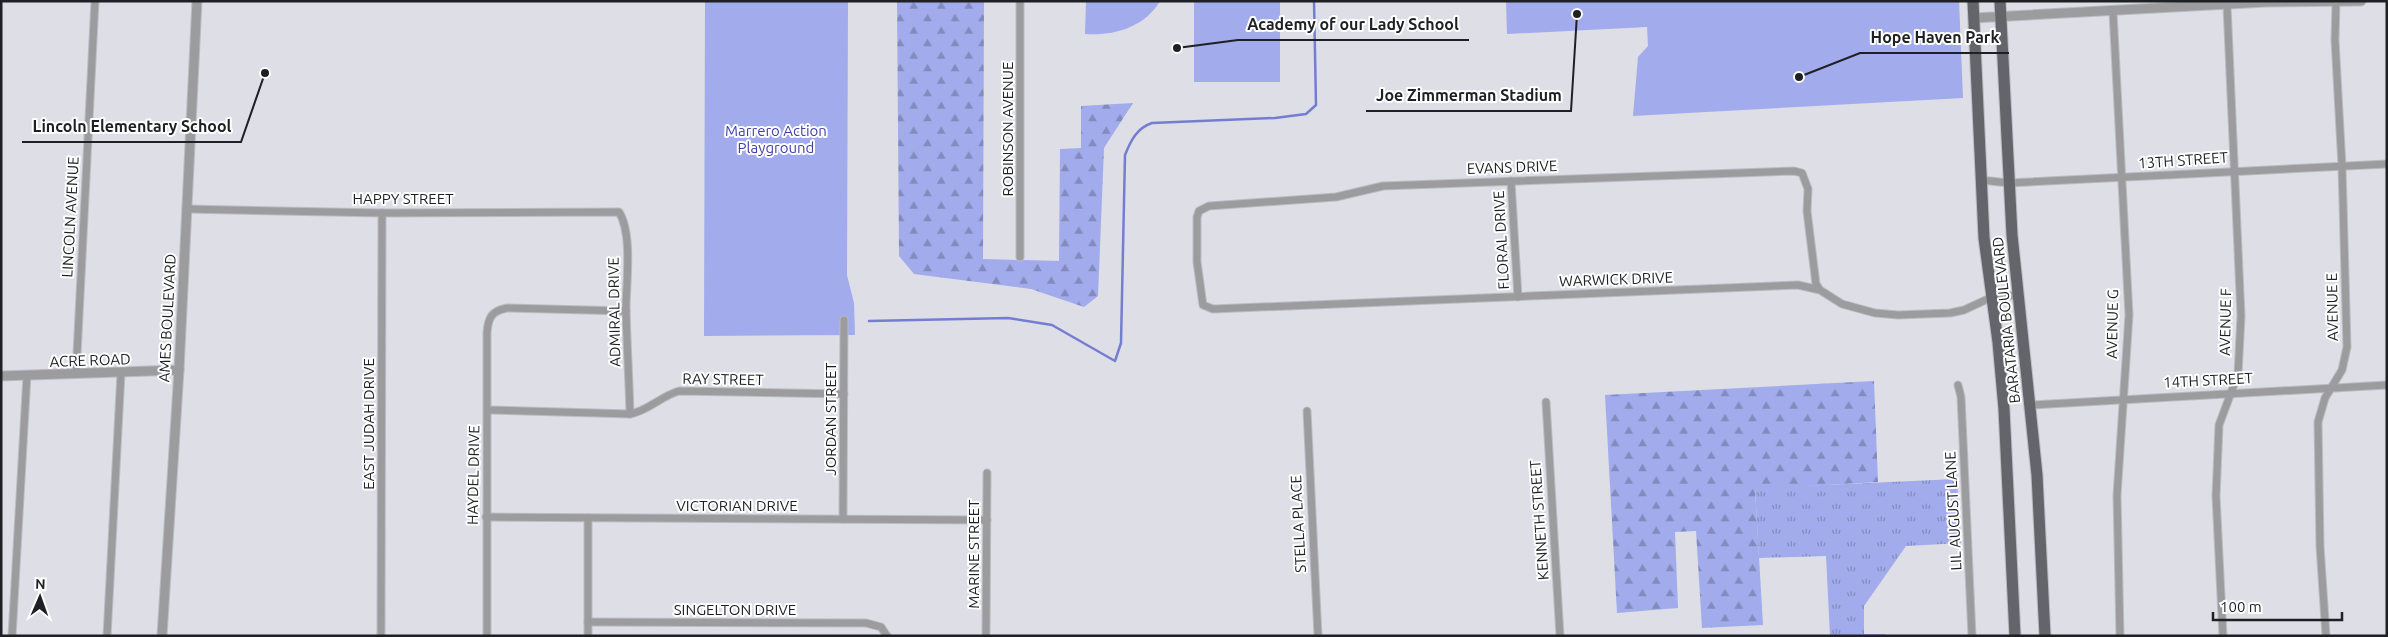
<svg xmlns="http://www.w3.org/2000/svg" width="2388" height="637" font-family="Ubuntu,sans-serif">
  <defs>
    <pattern id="grass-tufts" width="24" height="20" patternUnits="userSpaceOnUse" patternTransform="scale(1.25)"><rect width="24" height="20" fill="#a2abeb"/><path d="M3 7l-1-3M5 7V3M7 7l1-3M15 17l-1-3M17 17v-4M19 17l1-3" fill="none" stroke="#838bbe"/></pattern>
    <pattern id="forest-firs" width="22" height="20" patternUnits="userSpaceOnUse" patternTransform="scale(1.25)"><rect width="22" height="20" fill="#a2abeb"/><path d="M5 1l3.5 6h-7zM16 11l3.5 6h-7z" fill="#838bbe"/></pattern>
  </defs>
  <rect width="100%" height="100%" fill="#dddee6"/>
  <polygon fill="url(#grass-tufts)" points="1957,479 1961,543 1906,546 1864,606 1864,634 1885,634 1885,636 1830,636 1826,556 1759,558 1755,488"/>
  <g fill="url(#forest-firs)">
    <polygon points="897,1 984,1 983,259 1059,261 1060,149 1081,148 1081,106 1133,103 1104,148 1098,296 1084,307 1031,289 914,274 899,256"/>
    <polygon points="1874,381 1878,482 1755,489 1763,625 1702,628 1696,531 1675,532 1678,608 1617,613 1605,395"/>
  </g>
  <g fill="#a2abeb">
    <polygon points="705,1 848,1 847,275 854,303 855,335 704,336"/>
    <path d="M1086,1H1160C1145,27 1114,36 1085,34Z"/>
    <rect x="1194" y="1" width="86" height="81"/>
    <polygon points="1506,1 1959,1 1963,98 1633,116 1638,57 1648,46 1647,27 1507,34"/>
  </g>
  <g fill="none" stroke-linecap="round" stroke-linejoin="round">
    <path stroke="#757dd2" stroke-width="2.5" d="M869,321L1008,318L1052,325L1115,361L1121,343L1125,155C1131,140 1137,128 1152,123L1275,118L1306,114L1316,105L1314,1"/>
    <defs>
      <g id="minor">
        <polyline points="2113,12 2129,315 2117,495 2120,636"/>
        <polyline points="1981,180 2009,183 2387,164"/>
        <polyline points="1511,181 1518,297"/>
        <path d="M186,209L382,213L619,212C633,234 626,284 626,310C627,345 629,379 630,414"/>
        <polyline points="1020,257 1020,1"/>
        <polyline points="1820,290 1816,284 1807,211 1808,189 1802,173 1794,171 1383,186 1336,197 1209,206 1199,211 1197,217 1197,262 1203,305 1213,309 1798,285 1820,290 1842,304 1875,313 1898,315 1950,313 1964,310 1992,297 2018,295"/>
        <polyline points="76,374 95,1"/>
        <polyline points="1958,385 1961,397 1972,636"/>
        <polyline points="1546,402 1560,636"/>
        <polyline points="2030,405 2387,385"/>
        <path d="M488,410L630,414C648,411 661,396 679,391L844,394"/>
        <polyline points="1307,411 1318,636"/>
        <polyline points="486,517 987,520"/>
        <polyline points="588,518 588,636"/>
        <polyline points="843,519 844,320"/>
        <polyline points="588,622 866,623 881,627 887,636"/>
        <polyline points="12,636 27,375"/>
        <polyline points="107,636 121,373"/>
        <polyline points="381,636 382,213"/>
        <path d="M487,636V333C488,317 492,311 507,308L626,311"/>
        <polyline points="986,636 987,473"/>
        <polyline points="2223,636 2216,496 2219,425 2238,374 2241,316 2227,6"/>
        <polyline points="2326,636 2320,546 2318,422 2325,398 2342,370 2347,347 2342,166 2335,40 2336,2"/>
      </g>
      <g id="tertiary">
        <polyline points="1974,18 2266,2 2361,1"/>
        <polyline points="1,376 179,370"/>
        <polyline points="162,636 179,370 197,1"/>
      </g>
      <g id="primary">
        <polyline points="1973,1 1984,238 1998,342 2004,409 2015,636"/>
        <polyline points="2000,1 2012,235 2037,475 2045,636"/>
      </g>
    </defs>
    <use href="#minor" stroke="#bbbcc3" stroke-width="9"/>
    <use href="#tertiary" stroke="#bbbcc3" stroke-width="11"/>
    <use href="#primary" stroke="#bbbcc3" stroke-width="13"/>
    <use href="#minor" stroke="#9c9c9f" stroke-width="7"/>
    <use href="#tertiary" stroke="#9c9c9f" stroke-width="9"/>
    <use href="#primary" stroke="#64656b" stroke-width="11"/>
  </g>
  <g text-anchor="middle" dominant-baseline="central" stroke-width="4" stroke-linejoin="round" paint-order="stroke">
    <g font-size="15" fill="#1f2023" stroke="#fff">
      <text transform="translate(1007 129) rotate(-90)">ROBINSON AVENUE</text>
      <text transform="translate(2183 160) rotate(-4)">13TH STREET</text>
      <text transform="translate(1512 167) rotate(-2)">EVANS DRIVE</text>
      <text x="403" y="198">HAPPY STREET</text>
      <text transform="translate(70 217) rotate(-87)">LINCOLN AVENUE</text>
      <text transform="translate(1501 240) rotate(-93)">FLORAL DRIVE</text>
      <text transform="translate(1616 279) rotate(-2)">WARWICK DRIVE</text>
      <text transform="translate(2332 307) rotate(-91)">AVENUE E</text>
      <text transform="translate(614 312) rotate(-91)">ADMIRAL DRIVE</text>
      <text transform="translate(167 318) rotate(-87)">AMES BOULEVARD</text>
      <text transform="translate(2006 320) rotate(-96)">BARATARIA BOULEVARD</text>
      <text transform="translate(2225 322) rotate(-89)">AVENUE F</text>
      <text transform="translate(2112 324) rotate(-89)">AVENUE G</text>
      <text transform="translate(90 360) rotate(-2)">ACRE ROAD</text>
      <text transform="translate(723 379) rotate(1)">RAY STREET</text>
      <text transform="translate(2208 380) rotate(-3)">14TH STREET</text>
      <text transform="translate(830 419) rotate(-90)">JORDAN STREET</text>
      <text transform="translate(368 424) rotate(-90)">EAST JUDAH DRIVE</text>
      <text transform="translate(473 475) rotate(-89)">HAYDEL DRIVE</text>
      <text x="737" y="505">VICTORIAN DRIVE</text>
      <text transform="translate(1953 511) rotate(-93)">LIL AUGUST LANE</text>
      <text transform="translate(1539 520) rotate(-94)">KENNETH STREET</text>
      <text transform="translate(1298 524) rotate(-93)">STELLA PLACE</text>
      <text transform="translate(973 554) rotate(-90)">MARINE STREET</text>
      <text x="735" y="609">SINGELTON DRIVE</text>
    </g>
    <g font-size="15" fill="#413fa4" stroke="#fff">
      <text x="776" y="130">Marrero Action<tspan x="776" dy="17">Playground</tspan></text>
    </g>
  </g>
  <path fill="none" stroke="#1f2023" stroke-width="2" d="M1177 48L1238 40H1469M1799 77L1860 53H2009M1577 14L1571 111H1366M265 73L241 142H22"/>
  <g fill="#1f2023" stroke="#fff" stroke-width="2">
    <circle cx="1177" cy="48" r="5"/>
    <circle cx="1799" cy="77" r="5"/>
    <circle cx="1577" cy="14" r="5"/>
    <circle cx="265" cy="73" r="5"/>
  </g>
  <g font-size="16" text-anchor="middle" font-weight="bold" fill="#1f2023" stroke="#fff" stroke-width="4" stroke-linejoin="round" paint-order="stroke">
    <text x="1353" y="30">Academy of our Lady School</text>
    <text x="1935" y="43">Hope Haven Park</text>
    <text x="1469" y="101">Joe Zimmerman Stadium</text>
    <text x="132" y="132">Lincoln Elementary School</text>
  </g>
  <rect width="2388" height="637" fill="none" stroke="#1f2023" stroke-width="5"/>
  <g transform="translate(40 597) rotate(2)" stroke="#ffffff" stroke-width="4" paint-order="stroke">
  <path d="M0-4L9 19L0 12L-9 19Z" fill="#1f2023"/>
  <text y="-8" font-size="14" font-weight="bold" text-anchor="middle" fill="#1f2023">N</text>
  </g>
  <path d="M2213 612v8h129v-8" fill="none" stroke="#1f2023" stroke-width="2.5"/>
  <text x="2220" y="612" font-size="15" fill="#1f2023" stroke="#ffffff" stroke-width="4" paint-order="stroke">100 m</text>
</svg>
